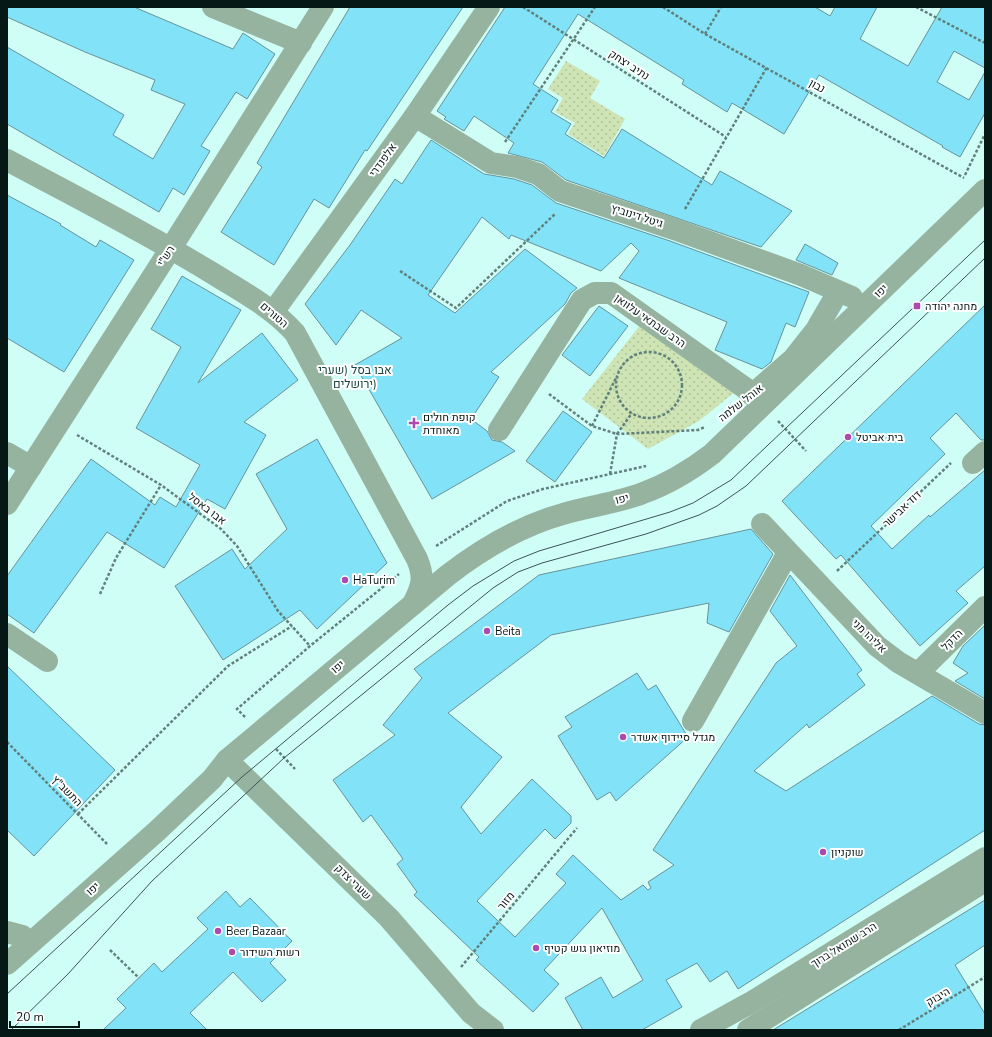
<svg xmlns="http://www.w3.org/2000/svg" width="992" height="1037" font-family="'Nunito Sans',Heebo,sans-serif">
  <defs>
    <pattern id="green-dots" width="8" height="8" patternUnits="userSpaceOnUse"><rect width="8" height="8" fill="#cee4b5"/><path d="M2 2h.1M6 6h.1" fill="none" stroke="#afc39b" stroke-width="1.8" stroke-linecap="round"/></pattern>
  </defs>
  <rect width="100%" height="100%" fill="#cffef6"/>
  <g fill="url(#green-dots)">
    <polygon points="566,61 600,81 590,98 625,119 604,156 568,134 575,123 555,112 563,98 548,89"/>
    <polygon points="645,319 741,387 699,421 648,449 582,399"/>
  </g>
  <g fill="#82e3f8" stroke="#67929b">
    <polygon points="7,7 134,7 233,49 243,33 275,54 247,99 236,92 201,146 210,151 184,195 173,188 159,212 7,124 7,47 124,115 113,135 153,159 185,104 151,90 155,80 85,52 7,17"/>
    <polygon points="350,7 463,7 367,151 365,150 329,208 314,199 274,265 221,232 262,167 257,163"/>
    <polygon points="505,7 815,7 830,16 835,7 877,7 860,39 908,66 942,7 985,7 985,68 954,51 937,82 969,100 985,72 985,113 960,157 942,147 943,146 819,75 784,134 732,103 727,112 682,84 684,80 578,14 533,84 558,100 551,112 571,124 565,134 604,158 622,129 712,185 720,171 792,211 761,247 566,180 542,162 508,153 514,143 474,116 464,131 444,119 446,117 437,111"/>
    <polygon points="431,140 484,174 514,179 532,185 556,203 670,241 809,292 795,327 786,323 771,362 762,369 715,350 727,322 619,278 639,251 631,243 601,271 511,235 509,239 482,217 428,295 455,313 525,249 577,288 571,293 565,304 491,372 499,377 471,419 487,431 492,440 502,442 515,451 432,499 355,365 402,338 361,310 336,345 305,304 350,245 395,179 402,184"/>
    <polygon points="7,195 61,224 60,225 96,247 100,240 134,260 64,372 7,338"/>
    <polygon points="805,244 838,263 832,275 796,260"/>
    <polygon points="182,276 241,310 198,383 262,333 298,380 244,422 266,435 225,509 207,499 164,568 107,532 34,633 7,614 7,576 91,459 155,505 160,497 176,507 200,465 136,428 181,347 151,329"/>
    <polygon points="985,305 985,440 981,440 956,413 930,438 945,454 871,526 892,549 929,515 930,517 985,470 985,566 956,591 968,603 920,646 841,555 836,559 782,501"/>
    <polygon points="599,306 628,326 590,376 562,355"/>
    <polygon points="563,411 592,432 555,482 526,461"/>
    <polygon points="317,439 387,563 317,629 300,610 223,660 175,586 232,549 245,569 287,529 256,474"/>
    <polygon points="751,529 773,554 729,632 707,623 709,603 551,635 448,713 502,757 461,807 481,834 532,779 571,816 571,823 555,839 545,829 477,901 515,937 566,883 556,874 573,855 621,900 643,885 648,890 651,888 648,882 674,865 653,850 776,663 797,646 770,611 790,575 862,670 857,674 865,685 809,728 807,724 754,771 786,791 932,696 979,724 985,725 985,830 738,989 727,971 710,982 697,963 666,980 682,1007 642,1030 583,1030 565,998 601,977 613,998 643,980 602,908 544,970 559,984 533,1012 476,960 479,957 414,895 417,892 397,864 403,859 371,815 363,822 333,780 395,735 383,725 422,678 414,669 539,575"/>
    <polygon points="985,625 985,699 955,681 968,673 953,663 963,646"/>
    <polygon points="7,666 115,770 34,856 7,830"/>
    <polygon points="637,673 648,690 656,685 688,737 616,801 610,792 597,800 558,736 572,727 565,717"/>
    <polygon points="226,891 240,907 250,898 292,941 270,963 286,980 262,1002 233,972 190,1013 207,1030 103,1030 126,1008 117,999 154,963 162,972 208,929 197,918"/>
    <polygon points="985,900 985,945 955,965 985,1014 985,1030 773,1030"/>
  </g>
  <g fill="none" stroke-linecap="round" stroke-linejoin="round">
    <g stroke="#61807b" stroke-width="2.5" stroke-dasharray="3 2" stroke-linecap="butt">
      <polyline points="523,7 726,137"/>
      <polyline points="663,7 705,34 964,178"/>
      <polyline points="916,7 985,43"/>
      <polyline points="705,34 721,7"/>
      <polyline points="505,142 595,7"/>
      <polyline points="965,175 985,134"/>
      <polyline points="685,209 767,67"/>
      <polyline points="400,271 456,308 555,214"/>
      <circle cx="649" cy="385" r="33"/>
      <polyline points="549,394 592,426 617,434 632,413"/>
      <polyline points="778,421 806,451"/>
      <polyline points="592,426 617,376"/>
      <polyline points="77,435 161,485 221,529 237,546 278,611 310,646"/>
      <polyline points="610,474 617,434 698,430 705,427"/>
      <polyline points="436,546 507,501 543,489 646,466"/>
      <polyline points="837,571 951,463"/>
      <polyline points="100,594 116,558 161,485"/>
      <polyline points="245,717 237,709 310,646 399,574"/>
      <polyline points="7,742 107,844"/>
      <polyline points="276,749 295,769"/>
      <polyline points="78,814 228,666 292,626"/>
      <polyline points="110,950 139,978"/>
      <polyline points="461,967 577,828"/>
      <polyline points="899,1030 985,977"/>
    </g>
    <g stroke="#96b3a0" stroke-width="22">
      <polyline points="213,7 301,43"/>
      <polyline points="415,116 491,163 517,167 538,174 560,191 674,229 801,275 852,297"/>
      <path d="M7,160C76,197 145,232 212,273C241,291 272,307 295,333L417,559C425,578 422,586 413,604"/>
      <polyline points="273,312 415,116 489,7"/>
      <polyline points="499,430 582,300 595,293 611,293 745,388 752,395 793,359 816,330 838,292"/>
      <polyline points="7,453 31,467"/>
      <polyline points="973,463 985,452"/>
      <polyline points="7,504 171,248 323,7"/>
      <polyline points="762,524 877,646 898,662 985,713"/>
      <polyline points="7,634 47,661"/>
      <polyline points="918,673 985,607"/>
      <polyline points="693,721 788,553"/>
      <polyline points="227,760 389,918 471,1013 493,1030"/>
      <polyline points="7,932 22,936"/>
      <path d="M7,964L157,831L212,779L227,760L448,575C483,548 520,526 563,514C589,506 618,503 643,493C668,484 691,470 712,454L985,190"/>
      <polyline points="701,1030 750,1003 985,858"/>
      <polyline points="748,1030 985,881"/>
    </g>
    <g stroke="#3b5551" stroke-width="1">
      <polyline points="7,994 242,777 448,605 473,586 514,561 539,551 670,512 693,503 731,480 985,240"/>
      <polyline points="11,1030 68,974 152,881 284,758 493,588 518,572 542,563 646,534 699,515 717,506 746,486 985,258"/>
    </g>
  </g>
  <g fill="#ad4ab0" stroke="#fff" stroke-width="1.5">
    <rect x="913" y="302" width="8" height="8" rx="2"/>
    <path d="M412 417h4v4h4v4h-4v4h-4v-4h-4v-4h4z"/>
    <circle cx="848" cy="437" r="4"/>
    <circle cx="345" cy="580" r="4"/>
    <circle cx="487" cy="631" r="4"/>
    <circle cx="623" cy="737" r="4"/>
    <circle cx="823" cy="852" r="4"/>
    <circle cx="218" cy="931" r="4"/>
    <circle cx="536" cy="948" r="4"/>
    <circle cx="232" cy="952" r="4"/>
  </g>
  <g text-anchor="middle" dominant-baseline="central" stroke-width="4" stroke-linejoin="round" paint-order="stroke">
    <g font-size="11" fill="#061816" stroke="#fff">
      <text transform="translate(629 65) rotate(33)">נתיב יצחק</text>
      <text transform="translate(817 86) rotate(29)">נבון</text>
      <text transform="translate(383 160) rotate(-54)">אלפנדרי</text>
      <text transform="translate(637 216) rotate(18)">גיטל דינוביץ</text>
      <text transform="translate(166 256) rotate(-57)">רש"י</text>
      <text transform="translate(881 291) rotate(-44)">יפו</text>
      <text transform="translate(274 315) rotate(40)">הטורים</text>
      <text transform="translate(650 321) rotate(35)">הרב שבתאי עלוואן</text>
      <text transform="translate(741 403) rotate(-38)">אוהל שלמה</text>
      <text transform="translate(622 499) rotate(-14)">יפו</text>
      <text transform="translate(207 509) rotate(37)">אבו באסל</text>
      <text transform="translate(902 509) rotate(-43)">דוד אבישר</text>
      <text transform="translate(869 636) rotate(44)">אליהו מני</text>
      <text transform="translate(952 640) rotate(-45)">הדקל</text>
      <text transform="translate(338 667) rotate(-40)">יפו</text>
      <text transform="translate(67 791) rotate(46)">התשב"ץ</text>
      <text transform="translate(353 882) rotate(44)">שערי צדק</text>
      <text transform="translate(93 889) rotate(-42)">יפו</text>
      <text transform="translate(506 901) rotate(-50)">מזור</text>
      <text transform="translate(844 945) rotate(-32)">הרב שמואל ברוך</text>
      <text transform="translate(938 997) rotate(-31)">היבוק</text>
    </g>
    <g font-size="11" fill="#061816" stroke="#fff" text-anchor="start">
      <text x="925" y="306">מחנה יהודה</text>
      <text x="423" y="417">קופת חולים<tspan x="423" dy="13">מאוחדת</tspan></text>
      <text x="856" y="437">בית אביטל</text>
      <text x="353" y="580">HaTurim</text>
      <text x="495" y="631">Beita</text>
      <text x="631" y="737">מגדל סיידוף אשדר</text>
      <text x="831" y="852">שוקניון</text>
      <text x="226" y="931">Beer Bazaar</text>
      <text x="544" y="948">מוזיאון גוש קטיף</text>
      <text x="240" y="952">רשות השידור</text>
    </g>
    <g font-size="12" fill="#1a4640" stroke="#fff">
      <text x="355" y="370">אבו בסל (שערי<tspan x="355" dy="14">ירושלים)</tspan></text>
    </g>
  </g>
  <rect width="992" height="1037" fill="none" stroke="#061816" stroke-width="16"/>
  <path d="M10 1021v6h69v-6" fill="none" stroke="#061816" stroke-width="2"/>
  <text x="16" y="1021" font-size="12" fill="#061816" stroke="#ffffff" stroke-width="3" paint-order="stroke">20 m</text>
</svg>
